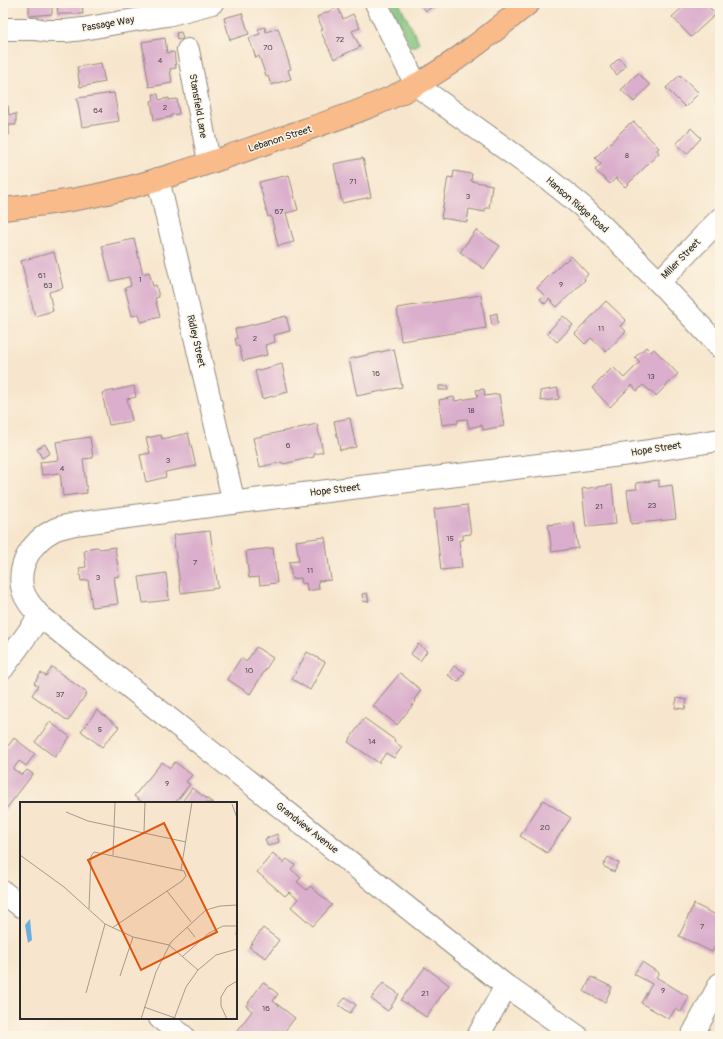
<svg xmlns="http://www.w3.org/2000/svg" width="723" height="1039" font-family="Pangolin,sans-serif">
  <rect width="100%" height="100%" fill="#fcf5e5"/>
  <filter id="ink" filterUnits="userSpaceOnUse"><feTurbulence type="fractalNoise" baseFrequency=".025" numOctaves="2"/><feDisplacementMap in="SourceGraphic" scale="8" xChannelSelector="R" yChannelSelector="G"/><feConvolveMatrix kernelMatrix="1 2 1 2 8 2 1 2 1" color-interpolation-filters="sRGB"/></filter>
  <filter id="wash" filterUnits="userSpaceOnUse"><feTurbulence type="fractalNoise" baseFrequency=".012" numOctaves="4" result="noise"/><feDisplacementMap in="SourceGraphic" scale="16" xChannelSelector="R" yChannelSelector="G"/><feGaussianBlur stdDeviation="0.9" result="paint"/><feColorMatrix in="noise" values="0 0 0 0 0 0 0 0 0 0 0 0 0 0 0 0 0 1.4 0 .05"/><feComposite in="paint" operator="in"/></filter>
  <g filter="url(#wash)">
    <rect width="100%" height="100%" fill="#f7e6cd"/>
    <polygon fill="#82c57f" stroke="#567855" points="390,3 399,3 418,40 419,44 416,46 410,46"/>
    <g id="blocks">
      <g fill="#daaecc">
        <polygon points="29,3 52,3 52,14 29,16"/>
        <polygon points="57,3 82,3 83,14 58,14"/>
        <polygon points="292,3 307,3 294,8"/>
        <polygon points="420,3 438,3 426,11"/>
        <polygon points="687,3 705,3 716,14 691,37 672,17"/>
        <polygon points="338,7 343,19 353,14 360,28 352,31 360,47 334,59 320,30 323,29 317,17"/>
        <polygon points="242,13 249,34 230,40 224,18"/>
        <polygon points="265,27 266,32 278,28 291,69 288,70 291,79 271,85 268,76 266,76 259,56 256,58 249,38 260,34 258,29"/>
        <polygon points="181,32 183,39 177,40 176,33"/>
        <polygon points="165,38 167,53 174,52 176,68 170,69 172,83 149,87 142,42"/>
        <polygon points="619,58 626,66 617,75 610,67"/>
        <polygon points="101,63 105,82 80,87 77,67"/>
        <polygon points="638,73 650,85 634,102 621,90"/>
        <polygon points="680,75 699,93 685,107 666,88"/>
        <polygon points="114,93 119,121 82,127 77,98"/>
        <polygon points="153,94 158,94 159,100 169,98 169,100 177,99 179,114 171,115 171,117 154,120 151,101 154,100"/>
        <polygon points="3,106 8,106 9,115 16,114 16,125 9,125 9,135 3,135"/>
        <polygon points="634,122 659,148 657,150 659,153 625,187 616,178 610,184 595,170 601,164 595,158 630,123 631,124"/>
        <polygon points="691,128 701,138 687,154 676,144"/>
        <polygon points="363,158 371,197 342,203 334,164"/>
        <polygon points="454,171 472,174 471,181 492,185 489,208 485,208 485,212 469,209 467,222 441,218 448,177 453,178"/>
        <polygon points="289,175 298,210 286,213 294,242 278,246 271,216 268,217 259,182"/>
        <polygon points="476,230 500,246 484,269 460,252"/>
        <polygon points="134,239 143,274 149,272 153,286 156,285 159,297 155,298 160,317 141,322 139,314 132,316 125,288 131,286 129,277 111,281 102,246"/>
        <polygon points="54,252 63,288 49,292 53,311 35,316 21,261"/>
        <polygon points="571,256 588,274 584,279 585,280 557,307 549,299 545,304 540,299 544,295 537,288 564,261 565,262"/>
        <polygon points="481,295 486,328 401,341 397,308"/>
        <polygon points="606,301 626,320 620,326 626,331 606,352 591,338 585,344 575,334"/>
        <polygon points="497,313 498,324 492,325 490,315"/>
        <polygon points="286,316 290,331 274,335 275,342 265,345 267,355 243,361 239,346 237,346 235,339 237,338 235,329"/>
        <polygon points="563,316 573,325 557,342 547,333"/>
        <polygon points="646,347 651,352 654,349 678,374 656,396 643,385 637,391 632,385 610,407 592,388 613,367 624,378 640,362 635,357"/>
        <polygon points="394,349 402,387 357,396 349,359"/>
        <polygon points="282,364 288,392 262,399 255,371"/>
        <polygon points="134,386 136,397 127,399 132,421 109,425 102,393"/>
        <rect x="439" y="386" width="9" height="4"/>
        <polygon points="558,388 559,399 541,401 540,391"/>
        <polygon points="484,389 485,396 499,394 504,426 483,430 482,425 469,428 467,419 458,420 458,423 442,425 439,400 454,397 455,401 478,397 476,390"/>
        <polygon points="350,418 356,447 340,450 334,421"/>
        <polygon points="317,424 323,452 314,454 314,457 283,464 282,462 260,467 253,438"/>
        <polygon points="188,433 196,466 165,472 166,477 146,482 140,455 150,453 146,438 161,435 162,439"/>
        <polygon points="90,437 93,458 83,459 87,493 63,496 60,473 42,475 40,462 59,460 56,442"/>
        <polygon points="45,444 50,453 42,458 37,449"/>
        <polygon points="659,480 659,487 672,485 676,519 631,524 627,490 637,489 636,483"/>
        <polygon points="612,485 616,524 586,527 582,489"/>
        <polygon points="467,505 471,534 463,535 463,540 459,540 462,568 441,570 434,509"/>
        <polygon points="574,522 578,548 552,552 548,525"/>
        <polygon points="210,531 218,588 181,593 173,535"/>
        <polygon points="325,537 331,580 318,581 319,589 307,591 306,583 302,584 301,578 292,579 289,562 299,561 296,541"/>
        <polygon points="97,547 100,549 115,547 119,576 114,577 118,604 92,607 88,580 81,581 79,568 86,567 84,551 88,550 90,548"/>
        <polygon points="273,548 277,583 260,585 259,577 249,578 246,551"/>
        <polygon points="166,573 169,600 143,603 139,577"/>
        <polygon points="367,593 369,601 363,602 362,594"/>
        <polygon points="418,644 427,651 420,661 411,654"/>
        <polygon points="256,647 273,658 250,694 227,679 241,658 246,662"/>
        <polygon points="307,652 325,662 310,690 292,679"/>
        <polygon points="454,666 465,672 458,682 448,675"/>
        <polygon points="52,667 87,693 68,721 32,695 38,686 34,683 41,673 46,676"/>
        <polygon points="400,673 421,690 414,700 416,701 397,725 373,706"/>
        <polygon points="677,698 687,700 685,709 675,708"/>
        <polygon points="97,710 119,727 102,747 81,731"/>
        <polygon points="364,718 395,740 394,742 402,747 394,758 386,753 379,763 348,742"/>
        <polygon points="50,722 70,737 55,757 35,742"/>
        <polygon points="14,738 35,754 26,766 19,761 13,769 22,775 27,770 33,774 3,813 3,753"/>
        <polygon points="162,762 170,768 175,762 192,775 186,782 190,784 175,803 143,803 134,796"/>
        <polygon points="192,788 213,803 181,803"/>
        <polygon points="543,800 571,818 547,853 520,836"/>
        <polygon points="277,834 279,842 268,846 265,839"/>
        <polygon points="273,853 283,863 287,859 295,865 291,869 301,878 297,882 307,890 310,886 332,905 313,926 291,907 298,899 289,892 285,896 257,872"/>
        <polygon points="608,857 619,863 614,872 603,866"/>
        <polygon points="694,904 720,917 720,936 712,952 679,936"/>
        <polygon points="263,928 279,940 266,958 249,947"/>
        <polygon points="642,962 659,973 656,977 689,997 681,1012 675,1009 669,1019 641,1003 652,984 634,974"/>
        <polygon points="425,967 449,985 426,1017 401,1000"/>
        <polygon points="591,977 612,987 605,1002 584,992"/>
        <polygon points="263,982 278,994 273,1001 295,1018 281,1036 238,1036 235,1034 252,1011 246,1006"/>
        <polygon points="383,983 399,994 388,1011 371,999"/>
        <polygon points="346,997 356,1005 350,1013 339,1005"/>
      </g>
    </g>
  </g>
  <g filter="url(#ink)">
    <use href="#blocks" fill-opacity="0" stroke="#91887c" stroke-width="1"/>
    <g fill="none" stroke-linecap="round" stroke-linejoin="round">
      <defs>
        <g id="minor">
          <polyline points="376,3 416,85 548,179 583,207 659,282 720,347"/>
          <polyline points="3,29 35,29 47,31 65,31 83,29 122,22 167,15 212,3"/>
          <polyline points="188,50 209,162"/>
          <polyline points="158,179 234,503"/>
          <polyline points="659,282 720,219"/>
          <polyline points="3,668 40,616"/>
          <polyline points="3,892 21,906"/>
          <polyline points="160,1018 183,1036"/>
          <polyline points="478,1036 506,986"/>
          <path d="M577,1036L506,986L40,616C33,608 26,601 23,591C16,566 32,541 54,530C60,527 68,526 75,524L254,500L629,454L720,440"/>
          <polyline points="692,1036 720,984"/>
        </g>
        <path id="highway" d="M3,209C33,206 63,202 93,196C160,182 225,157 290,135C331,121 378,106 416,85C457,62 493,32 529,3"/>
      </defs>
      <use href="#minor" stroke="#91887c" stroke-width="24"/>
      <use href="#highway" stroke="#91887c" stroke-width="24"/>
      <use href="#minor" stroke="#fff" stroke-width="22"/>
      <use href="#highway" stroke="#fabb8b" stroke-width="22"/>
    </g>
  </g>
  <g text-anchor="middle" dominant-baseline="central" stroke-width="3" stroke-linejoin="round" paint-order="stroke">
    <g font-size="8" fill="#574c53">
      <text x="340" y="39">72</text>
      <text x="268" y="47">70</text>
      <text x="160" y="60">4</text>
      <text x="165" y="107">2</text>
      <text x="98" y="110">64</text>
      <text x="627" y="155">8</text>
      <text x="353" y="181">71</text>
      <text x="468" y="196">3</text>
      <text x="279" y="211">67</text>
      <text x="42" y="275">61</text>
      <text x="140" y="279">1</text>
      <text x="561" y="284">9</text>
      <text x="48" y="285">63</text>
      <text x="601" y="328">11</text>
      <text x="255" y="338">2</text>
      <text x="376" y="373">16</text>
      <text x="651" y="376">13</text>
      <text x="471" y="410">18</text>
      <text x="288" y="445">6</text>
      <text x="168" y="460">3</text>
      <text x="62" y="468">4</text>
      <text x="652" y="505">23</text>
      <text x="599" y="506">21</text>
      <text x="450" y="538">15</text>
      <text x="195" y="562">7</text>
      <text x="310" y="570">11</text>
      <text x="98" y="577">3</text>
      <text x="249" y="670">10</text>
      <text x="60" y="694">37</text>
      <text x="100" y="729">5</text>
      <text x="372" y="741">14</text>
      <text x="167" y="783">9</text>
      <text x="545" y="827">20</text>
      <text x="702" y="926">7</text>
      <text x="663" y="990">9</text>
      <text x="425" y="993">21</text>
      <text x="266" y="1008">16</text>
    </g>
    <g font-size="10" fill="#2b2b2b" stroke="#fcf5e5">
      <text transform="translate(108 24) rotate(-10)">Passage Way</text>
      <text transform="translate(198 106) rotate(80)">Stansfield Lane</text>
      <text transform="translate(280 139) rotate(-18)">Lebanon Street</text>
      <text transform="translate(577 205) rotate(41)">Hanson Ridge Road</text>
      <text transform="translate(681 259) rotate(-46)">Miller Street</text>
      <text transform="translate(196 341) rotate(77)">Ridley Street</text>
      <text transform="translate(656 449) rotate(-9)">Hope Street</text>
      <text transform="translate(335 490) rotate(-7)">Hope Street</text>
      <text transform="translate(307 828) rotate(38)">Grandview Avenue</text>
    </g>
  </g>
  <g transform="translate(20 802)">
    <rect width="217" height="217" fill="#f7e6cd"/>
    <path d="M10,117L12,138L8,141L5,123Z" fill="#6aaee0"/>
    <path fill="none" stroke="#a59b8c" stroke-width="1" d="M212,2L217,16M46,10L68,19L166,40M124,30L125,0M0,53L44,85L85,122L113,135L149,143L178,168M93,53L95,0M161,68L172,0M147,89L171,120M69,107L71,54L74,50L164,69L166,74L162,79L92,126M167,125L175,135M216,133L217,120M163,154L189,131L203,124H216M100,174L113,135M66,191L85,122M124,205L158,217M121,217L136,170L151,140L186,108L200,104L217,103M154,217L166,185L178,168L196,153L217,147M207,217L201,204V195L207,185L217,179"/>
    <path fill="#df570e" fill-opacity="0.15" stroke="#df570e" stroke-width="2" d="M144,21L197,130L121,168L68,58Z"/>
    <rect width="217" height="217" fill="none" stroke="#2b2b2b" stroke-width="2"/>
  </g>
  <rect width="723" height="1039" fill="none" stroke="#fcf5e5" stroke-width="16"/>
</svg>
